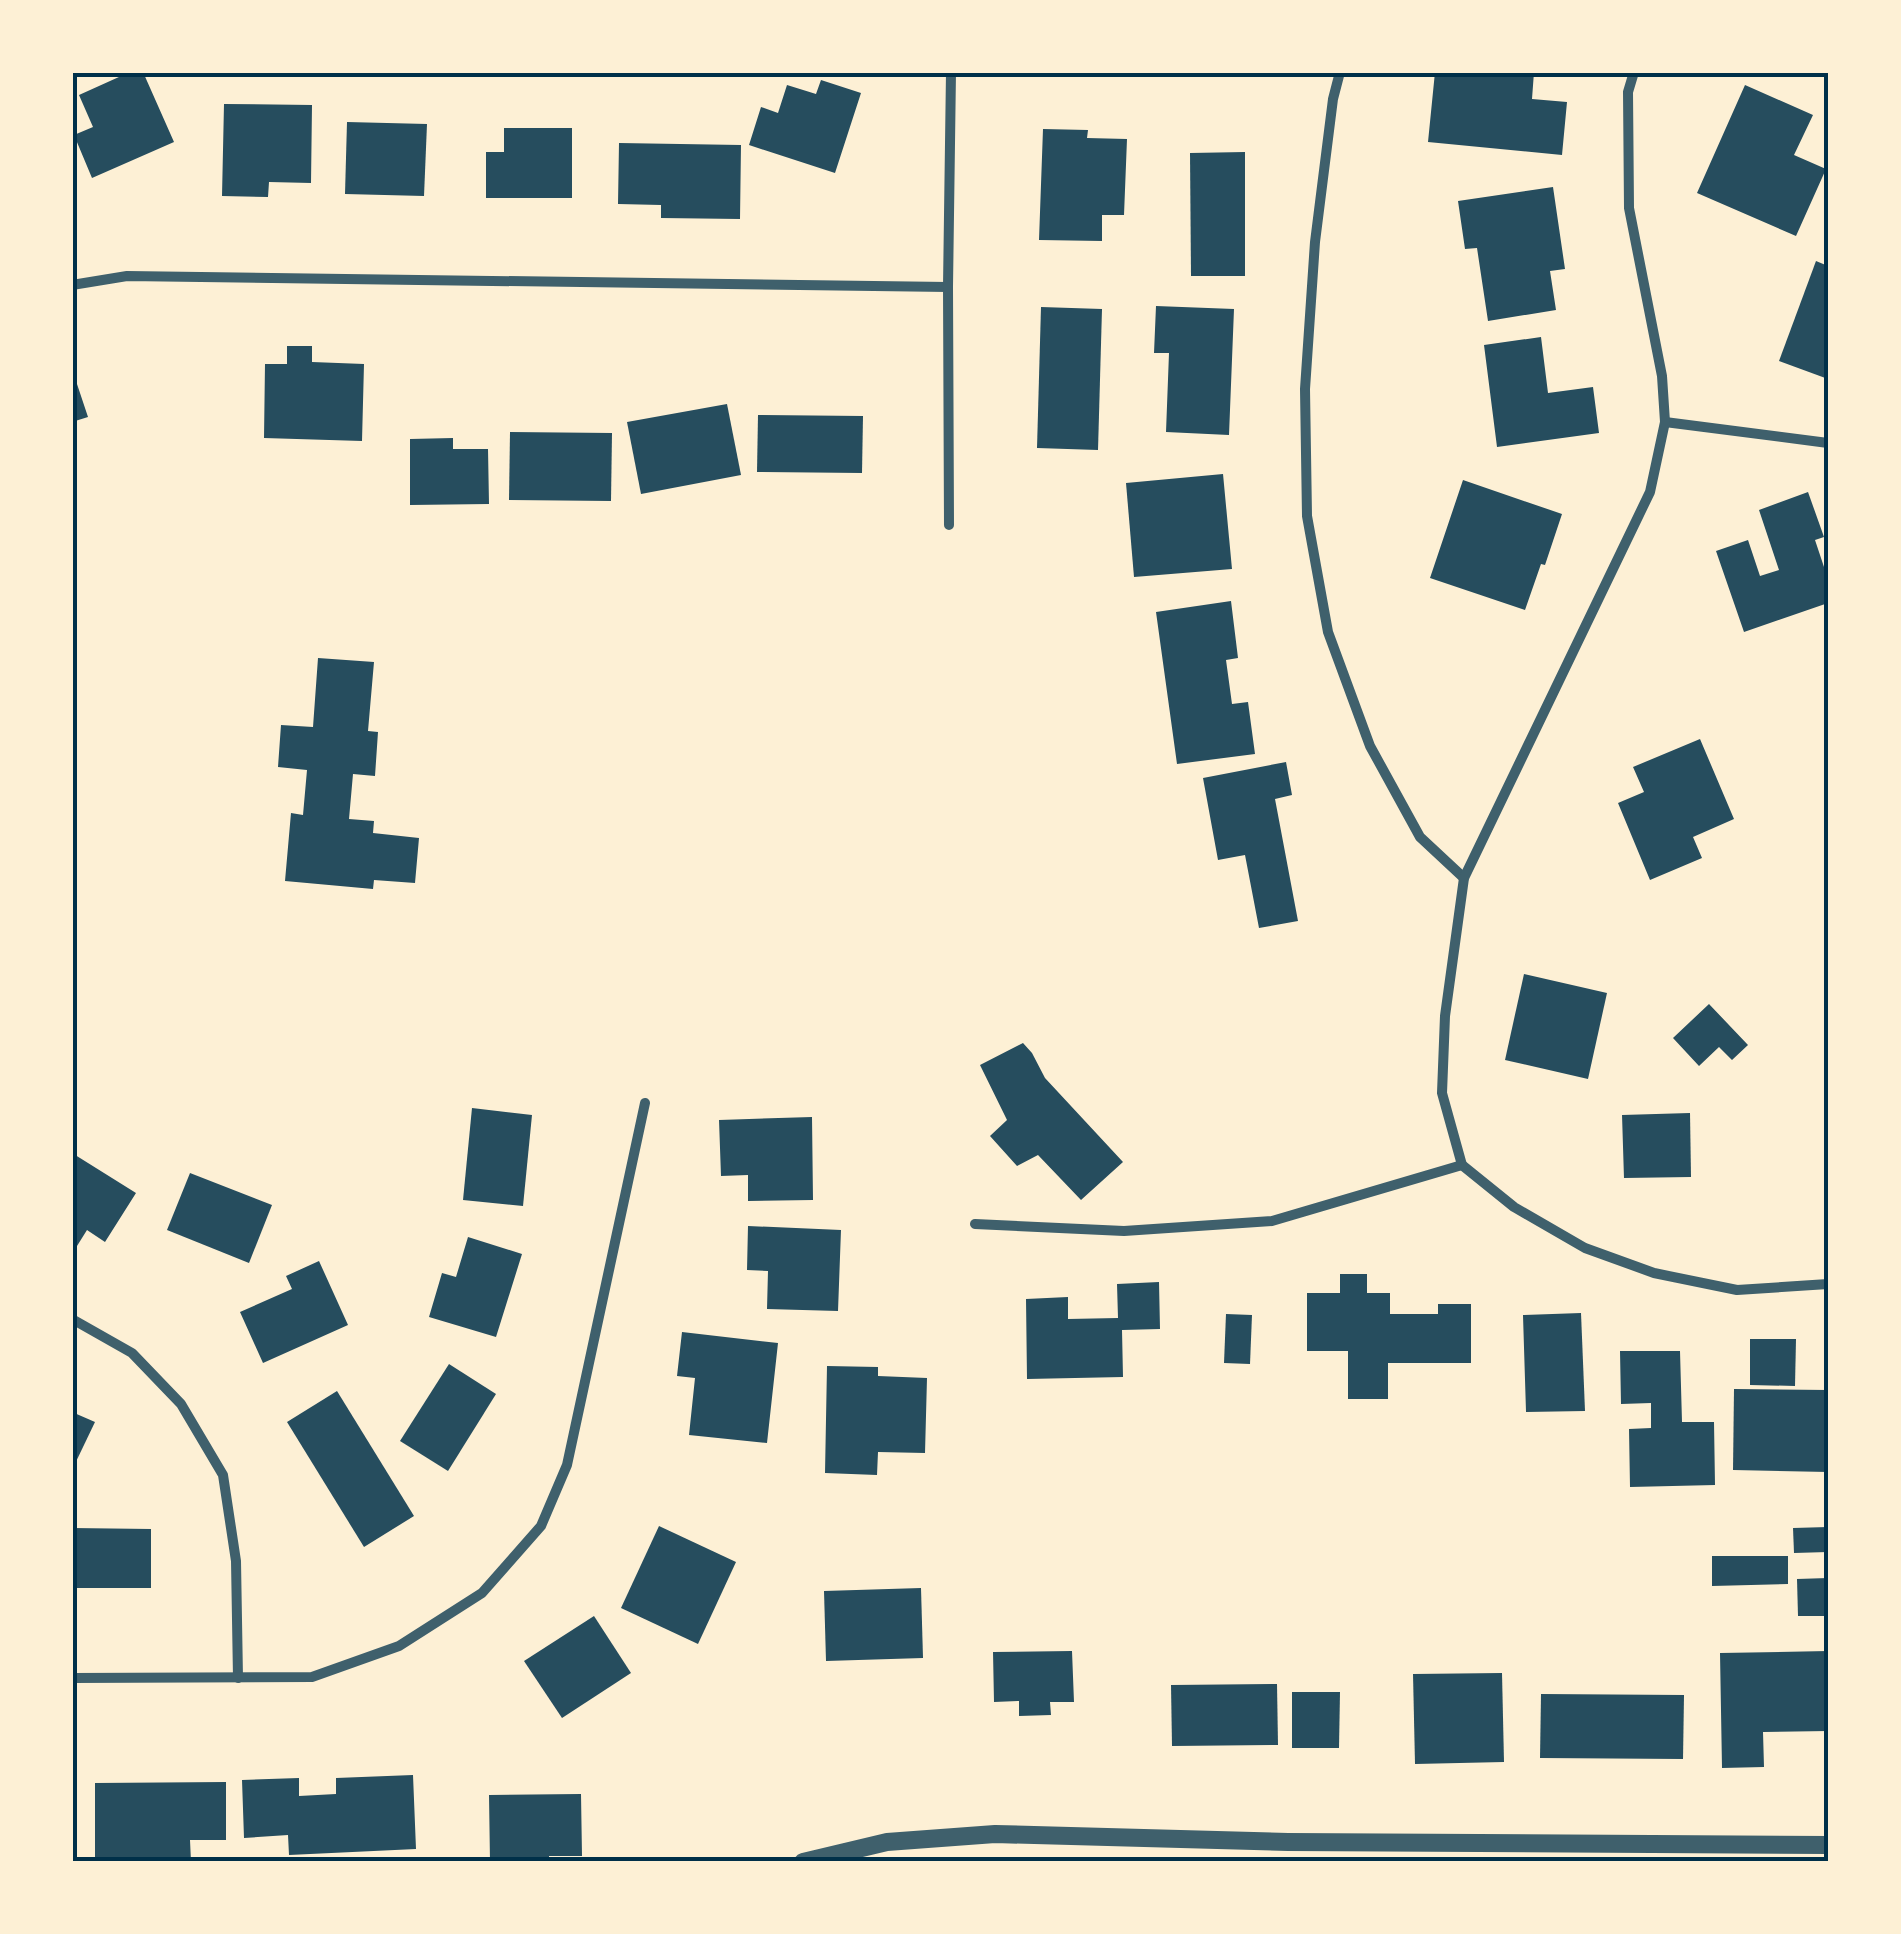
<svg xmlns="http://www.w3.org/2000/svg" width="1901" height="1934" font-family="'Nunito Sans',sans-serif">
  <rect width="100%" height="100%" fill="#fdf0d5"/>
  <g fill="#264d5e">
    <polygon points="130,72 143,72 174,142 92,178 74,135 93,127 79,95"/>
    <polygon points="1435,72 1534,72 1532,99 1567,102 1562,155 1428,142"/>
    <polygon points="821,80 861,93 835,173 749,145 761,107 778,113 787,85 816,94"/>
    <polygon points="1745,85 1813,115 1794,155 1826,169 1796,236 1697,193"/>
    <polygon points="224,104 312,105 311,183 269,182 268,197 222,196"/>
    <polygon points="347,122 427,124 424,196 345,194"/>
    <polygon points="504,128 572,128 572,198 486,198 486,152 504,152"/>
    <polygon points="1043,129 1088,130 1087,138 1127,139 1124,215 1102,215 1102,241 1039,240"/>
    <polygon points="619,143 741,145 740,219 661,218 661,205 618,204"/>
    <polygon points="1245,152 1245,276 1191,276 1190,153"/>
    <polygon points="1553,187 1565,269 1550,271 1556,310 1488,321 1477,248 1465,249 1458,201"/>
    <polygon points="1816,261 1828,266 1828,379 1779,361"/>
    <polygon points="1156,306 1234,309 1229,435 1166,432 1169,353 1154,353"/>
    <polygon points="1041,307 1102,309 1098,450 1037,448"/>
    <polygon points="1541,337 1548,393 1593,387 1599,433 1497,447 1484,345"/>
    <polygon points="287,346 312,346 312,362 364,364 362,441 264,438 265,364 287,364"/>
    <polygon points="72,369 88,417 72,422"/>
    <polygon points="727,404 741,475 641,494 627,422"/>
    <polygon points="758,415 863,416 862,473 757,472"/>
    <polygon points="510,432 612,433 611,501 509,500"/>
    <polygon points="453,438 453,449 488,449 489,504 410,505 410,439"/>
    <polygon points="1223,474 1232,569 1134,577 1126,483"/>
    <polygon points="1463,480 1562,514 1545,565 1541,564 1525,610 1430,578"/>
    <polygon points="1808,492 1824,537 1815,540 1828,579 1828,603 1744,632 1716,551 1748,540 1760,576 1779,570 1759,510"/>
    <polygon points="1231,601 1238,658 1226,660 1232,704 1248,702 1255,754 1177,764 1156,612"/>
    <polygon points="318,658 374,662 368,731 378,732 375,776 353,774 349,819 374,821 373,833 419,838 415,883 374,880 373,889 285,881 291,813 303,815 307,770 278,767 281,725 313,727"/>
    <polygon points="1700,739 1734,819 1693,837 1702,858 1650,880 1618,803 1644,792 1633,767"/>
    <polygon points="1286,762 1292,795 1275,799 1298,921 1259,928 1245,855 1218,860 1203,778"/>
    <polygon points="1524,974 1607,993 1588,1079 1505,1060"/>
    <polygon points="1709,1004 1748,1045 1732,1060 1719,1047 1699,1066 1673,1038"/>
    <polygon points="1023,1043 1032,1053 1045,1078 1123,1162 1081,1200 1038,1155 1017,1166 990,1136 1007,1120 980,1065"/>
    <polygon points="472,1108 532,1115 523,1206 463,1200"/>
    <polygon points="1690,1113 1691,1177 1624,1178 1622,1115"/>
    <polygon points="812,1117 813,1200 748,1201 748,1175 721,1176 719,1120"/>
    <polygon points="72,1153 136,1193 105,1242 87,1230 72,1254"/>
    <polygon points="190,1173 272,1205 249,1263 167,1230"/>
    <polygon points="748,1226 841,1230 838,1311 767,1309 768,1271 747,1270"/>
    <polygon points="468,1237 522,1254 496,1337 429,1317 442,1273 456,1277"/>
    <polygon points="319,1261 348,1325 263,1363 240,1312 292,1289 286,1276"/>
    <polygon points="1340,1274 1367,1274 1367,1293 1390,1293 1390,1314 1438,1314 1438,1304 1471,1304 1471,1363 1388,1363 1388,1399 1348,1399 1348,1351 1307,1351 1307,1293 1340,1293"/>
    <polygon points="1159,1282 1160,1329 1122,1330 1123,1377 1027,1379 1026,1299 1068,1297 1068,1319 1118,1318 1117,1284"/>
    <polygon points="1581,1313 1585,1411 1526,1412 1523,1315"/>
    <polygon points="1226,1314 1252,1315 1250,1364 1224,1363"/>
    <polygon points="682,1332 778,1343 767,1443 689,1435 695,1378 677,1376"/>
    <polygon points="1750,1339 1796,1339 1795,1386 1750,1385"/>
    <polygon points="1620,1351 1680,1351 1682,1422 1714,1422 1715,1485 1630,1487 1629,1429 1651,1428 1651,1403 1621,1404"/>
    <polygon points="449,1364 496,1394 448,1471 400,1441"/>
    <polygon points="827,1366 878,1367 878,1376 927,1378 925,1453 878,1452 877,1475 825,1473"/>
    <polygon points="1734,1389 1828,1390 1828,1472 1733,1470"/>
    <polygon points="337,1391 414,1516 364,1547 287,1422"/>
    <polygon points="72,1412 95,1422 72,1470"/>
    <polygon points="659,1526 736,1562 698,1644 621,1608"/>
    <polygon points="1828,1527 1828,1552 1794,1553 1793,1528"/>
    <polygon points="72,1528 151,1529 151,1588 72,1588"/>
    <polygon points="1712,1556 1788,1556 1788,1584 1712,1586"/>
    <polygon points="1828,1578 1828,1616 1798,1616 1797,1579"/>
    <polygon points="921,1588 923,1658 826,1661 824,1591"/>
    <polygon points="594,1616 631,1673 562,1718 524,1661"/>
    <polygon points="1072,1651 1074,1702 1050,1702 1051,1715 1019,1716 1019,1701 994,1702 993,1652"/>
    <polygon points="1828,1651 1828,1731 1763,1732 1764,1767 1722,1768 1720,1653"/>
    <polygon points="1502,1673 1504,1762 1415,1764 1413,1674"/>
    <polygon points="1277,1684 1278,1745 1172,1746 1171,1685"/>
    <polygon points="1292,1692 1340,1692 1339,1748 1292,1748"/>
    <polygon points="1541,1694 1684,1695 1683,1759 1540,1758"/>
    <polygon points="413,1775 416,1849 289,1855 288,1835 244,1838 242,1780 299,1778 299,1796 336,1794 336,1778"/>
    <polygon points="226,1782 226,1840 190,1840 191,1862 95,1862 95,1783"/>
    <polygon points="581,1794 582,1856 549,1856 549,1862 490,1862 489,1795"/>
  </g>
  <g fill="none" stroke-linecap="round" stroke-linejoin="round">
    <g stroke="#3f606c" stroke-width="10">
      <polyline points="1340,72 1333,99 1315,242 1305,389 1307,516 1328,632 1370,746 1420,837 1464,878"/>
      <polyline points="72,285 127,276 948,287"/>
      <polyline points="1665,422 1828,443"/>
      <polyline points="949,525 948,287 951,72"/>
      <polyline points="1462,1165 1442,1093 1445,1016 1464,878 1650,492 1665,422 1662,376 1629,208 1628,92 1634,72"/>
      <polyline points="975,1224 1124,1231 1272,1221 1462,1165 1514,1207 1585,1248 1654,1273 1737,1290 1828,1284"/>
      <polyline points="72,1319 132,1353 181,1404 223,1475 236,1561 238,1678"/>
      <polyline points="72,1678 312,1677 399,1646 482,1593 541,1526 567,1465 645,1103"/>
    </g>
    <polyline stroke="#3f606c" stroke-width="18" points="803,1862 887,1842 995,1834 1288,1842 1828,1845"/>
  </g>
  <rect width="1901" height="1934" fill="none" stroke="#fdf0d5" stroke-width="150"/>
  <rect x="75" y="75" width="1751" height="1784" fill="none" stroke="#003049" stroke-width="4"/>
</svg>
